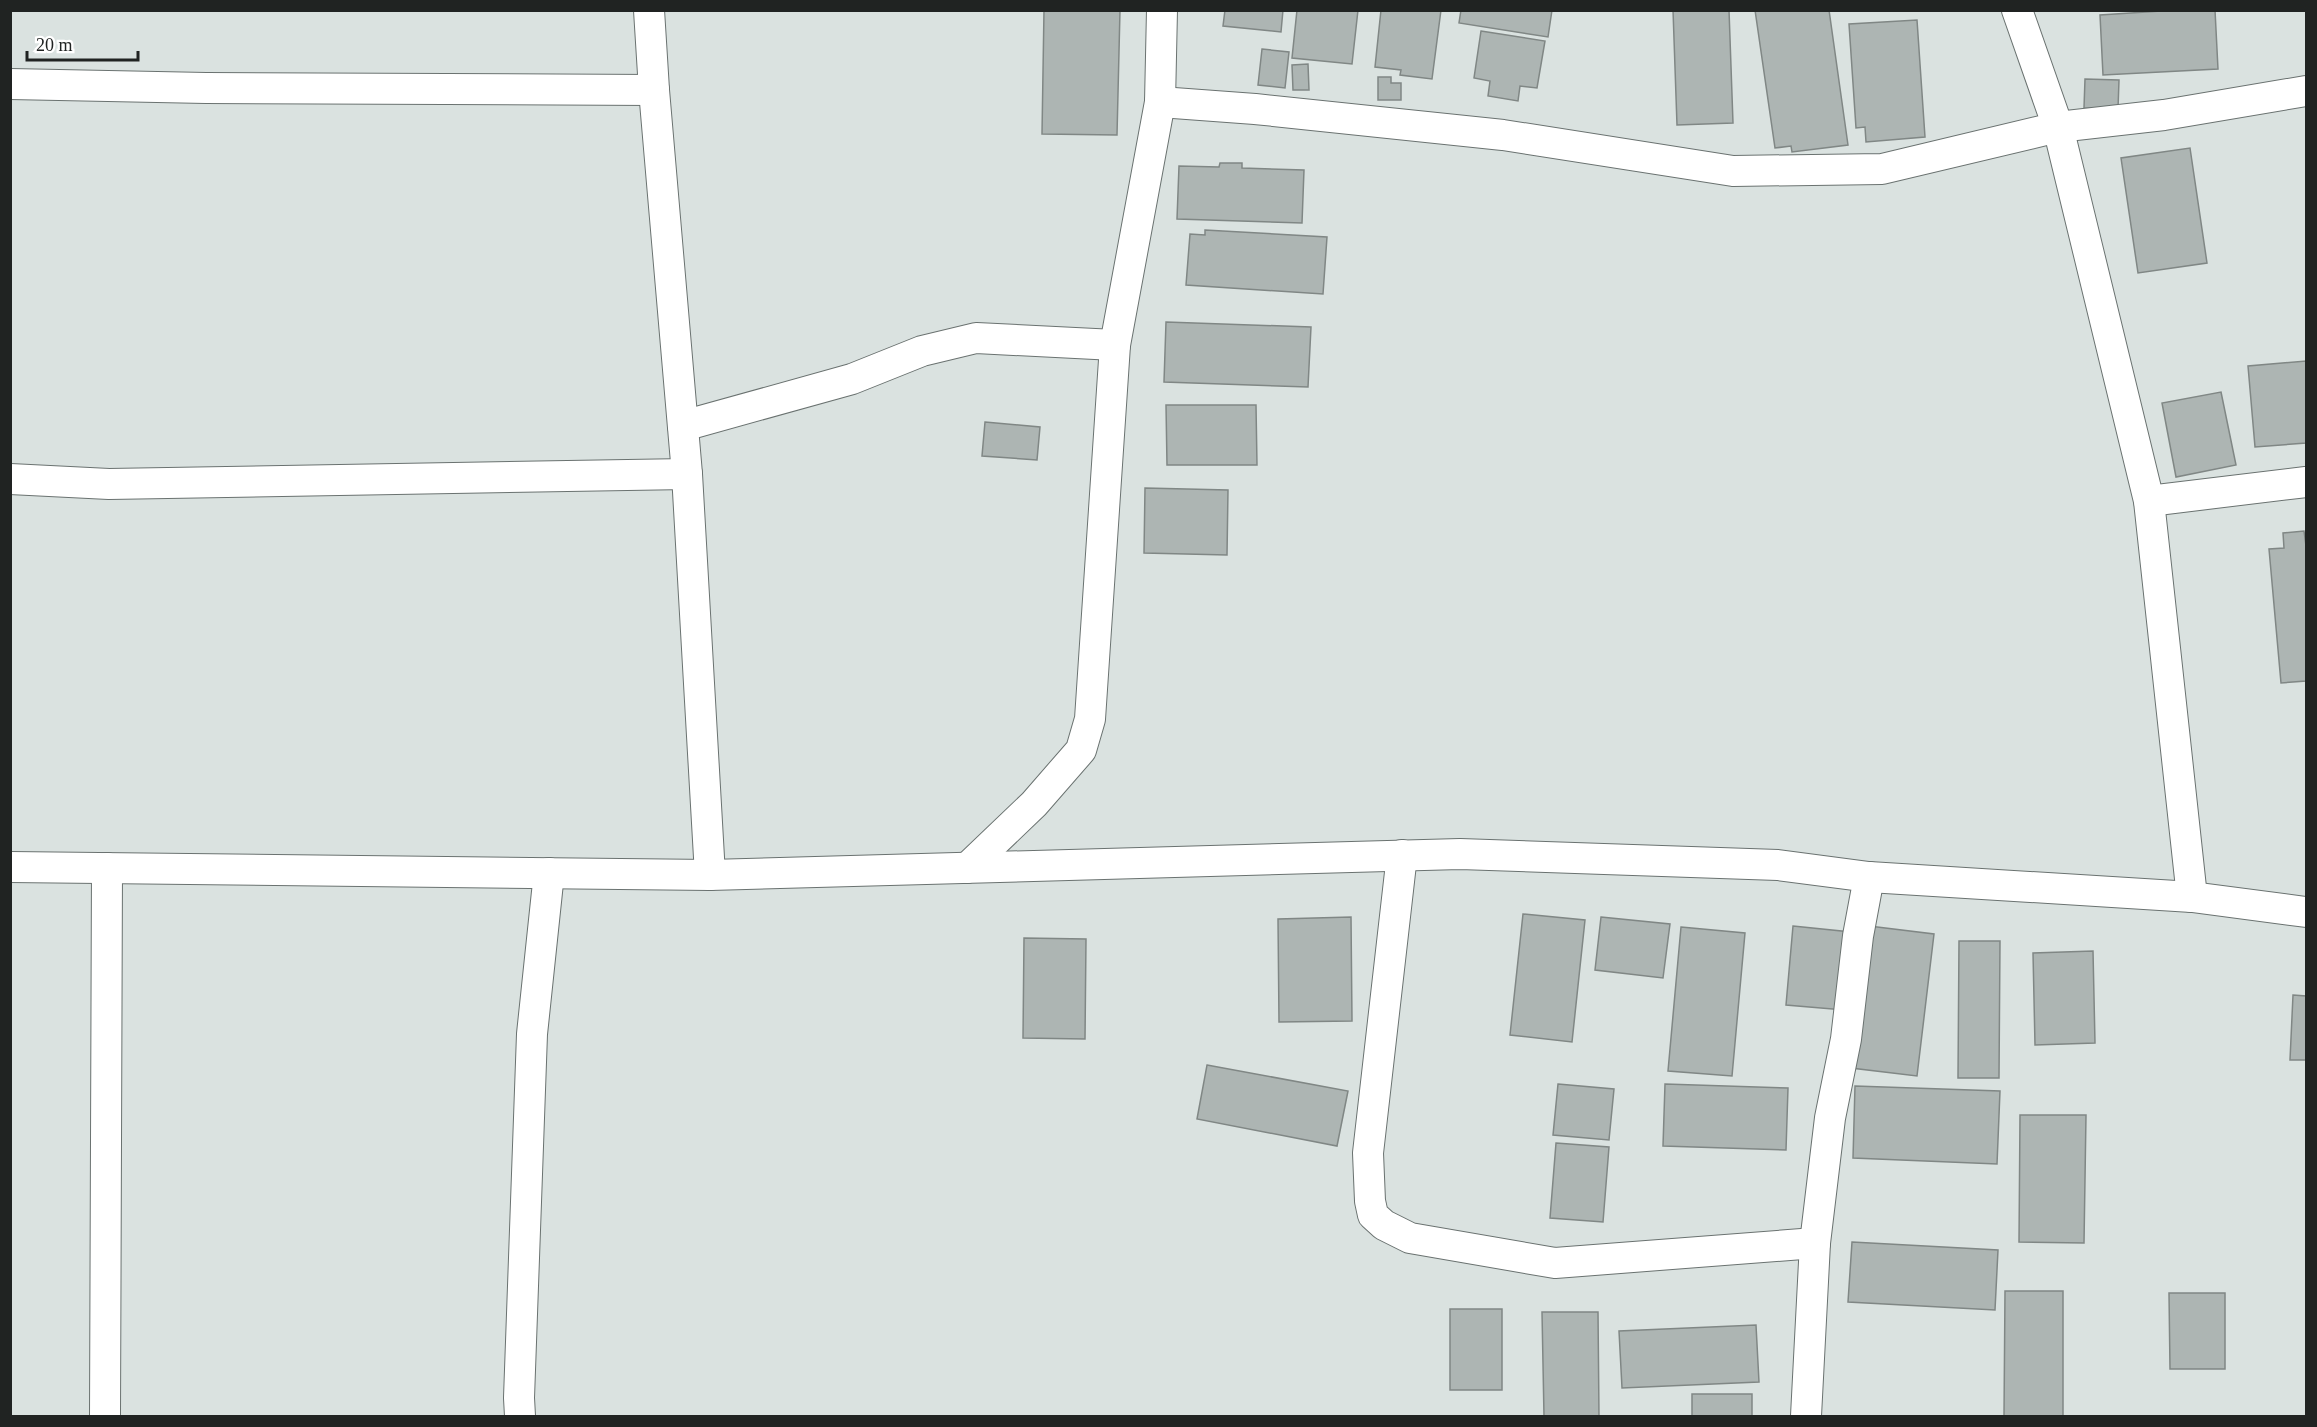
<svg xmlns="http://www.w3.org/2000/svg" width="2317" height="1427" font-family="'Times New Roman',serif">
  <rect width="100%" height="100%" fill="#dae2e0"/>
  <g fill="#adb5b3" stroke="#808785" stroke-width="1.5">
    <polygon points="1044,10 1120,10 1117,135 1042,134"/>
    <polygon points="1225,10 1283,10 1281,32 1223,26"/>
    <polygon points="1297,10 1358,10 1352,64 1292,58"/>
    <polygon points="1381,10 1441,10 1432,79 1400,75 1401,70 1375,67"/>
    <polygon points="1461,10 1552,10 1548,37 1459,23"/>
    <polygon points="1673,10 1729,10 1733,123 1677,125"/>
    <polygon points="1755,10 1829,10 1848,145 1792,152 1791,146 1775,148"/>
    <polygon points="2177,10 2215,10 2218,69 2103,75 2100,15"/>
    <polygon points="1917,20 1925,137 1866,142 1865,127 1856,128 1849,24"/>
    <polygon points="1481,31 1545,41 1537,88 1520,86 1518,101 1488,96 1490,81 1474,78"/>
    <polygon points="1262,49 1289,52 1285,88 1258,85"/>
    <polygon points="1308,64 1309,90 1293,90 1292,65"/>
    <polygon points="1378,77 1391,77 1391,83 1401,83 1401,100 1378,100"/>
    <polygon points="2085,79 2119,80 2118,109 2084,108"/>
    <polygon points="2190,148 2207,263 2138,273 2121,158"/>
    <polygon points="1220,163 1242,163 1242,168 1304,170 1302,223 1177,219 1179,166 1219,167"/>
    <polygon points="1205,230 1327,237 1323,294 1186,285 1190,234 1205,235"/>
    <polygon points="1166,322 1311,327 1308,387 1164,382"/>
    <polygon points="2306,361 2306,443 2255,447 2248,366"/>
    <polygon points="2221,392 2236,465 2176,477 2162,403"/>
    <polygon points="1166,405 1256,405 1257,465 1167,465"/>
    <polygon points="985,422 1040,427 1037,460 982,456"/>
    <polygon points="1145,488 1228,490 1227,555 1144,553"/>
    <polygon points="2304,531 2306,546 2306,681 2281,683 2269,549 2284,548 2283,533"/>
    <polygon points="1523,914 1585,920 1572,1042 1510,1035"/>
    <polygon points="1351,917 1352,1021 1279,1022 1278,919"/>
    <polygon points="1601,917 1670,924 1663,978 1595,970"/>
    <polygon points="1793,926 1851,932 1844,1010 1786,1005"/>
    <polygon points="1869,926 1934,934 1917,1076 1851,1068"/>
    <polygon points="1681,927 1745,933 1732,1076 1668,1071"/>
    <polygon points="1024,938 1086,939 1085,1039 1023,1038"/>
    <polygon points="1959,941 2000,941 1999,1078 1958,1078"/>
    <polygon points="2093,951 2095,1043 2035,1045 2033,953"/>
    <polygon points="2293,995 2306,996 2306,1060 2290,1060"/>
    <polygon points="1207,1065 1348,1091 1337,1146 1197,1119"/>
    <polygon points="1558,1084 1614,1089 1609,1140 1553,1135"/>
    <polygon points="1665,1084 1788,1088 1786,1150 1663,1146"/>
    <polygon points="1855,1086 2000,1091 1997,1164 1853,1158"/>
    <polygon points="2020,1115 2086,1115 2084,1243 2019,1242"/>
    <polygon points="1556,1143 1609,1147 1603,1222 1550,1218"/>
    <polygon points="1852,1242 1998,1250 1995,1310 1848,1302"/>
    <polygon points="2005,1291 2063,1291 2063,1416 2004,1416"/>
    <polygon points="2169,1293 2225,1293 2225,1369 2170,1369"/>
    <rect x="1450" y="1309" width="52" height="81"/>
    <polygon points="1542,1312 1598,1312 1599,1416 1544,1416"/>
    <polygon points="1756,1325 1759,1382 1622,1388 1619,1331"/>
    <rect x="1692" y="1394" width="60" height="22"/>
  </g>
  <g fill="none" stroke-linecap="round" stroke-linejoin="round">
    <defs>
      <g id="minor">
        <polyline points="649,10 654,90 687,474 710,875"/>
        <polyline points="2017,10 2058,127 2149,501 2192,897"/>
        <polyline points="10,84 206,88 654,90"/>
        <polyline points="1160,102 1255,109 1503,135 1733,171 1882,169 2058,127 2164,115 2306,91"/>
        <polyline points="683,426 852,379 922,351 976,338 1115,345"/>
        <polyline points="10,479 109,484 687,474"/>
        <polyline points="2149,501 2306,482"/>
        <polyline points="1402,855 1368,1153 1370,1201 1373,1215 1384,1225 1410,1238 1555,1263 1815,1243"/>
        <polyline points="10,867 710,875 1460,854 1778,865 1869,877 2192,897 2306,912"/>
        <polyline points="967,868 1034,804 1081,750 1090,719 1115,345 1160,102 1162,10"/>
        <polyline points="105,1416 107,868"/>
        <polyline points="520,1416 519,1398 532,1034 549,873"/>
        <polyline points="1806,1416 1815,1243 1830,1118 1846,1039 1858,936 1869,877"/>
      </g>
    </defs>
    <use href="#minor" stroke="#6a7270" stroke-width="32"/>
    <use href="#minor" stroke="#fff" stroke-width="30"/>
  </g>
  <rect width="2317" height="1427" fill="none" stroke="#202322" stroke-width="24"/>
  <path d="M27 51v9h111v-9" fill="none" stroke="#202322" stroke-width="3"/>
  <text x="36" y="51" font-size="18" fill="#202322" stroke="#ffffff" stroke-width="4.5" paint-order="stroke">20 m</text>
</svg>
